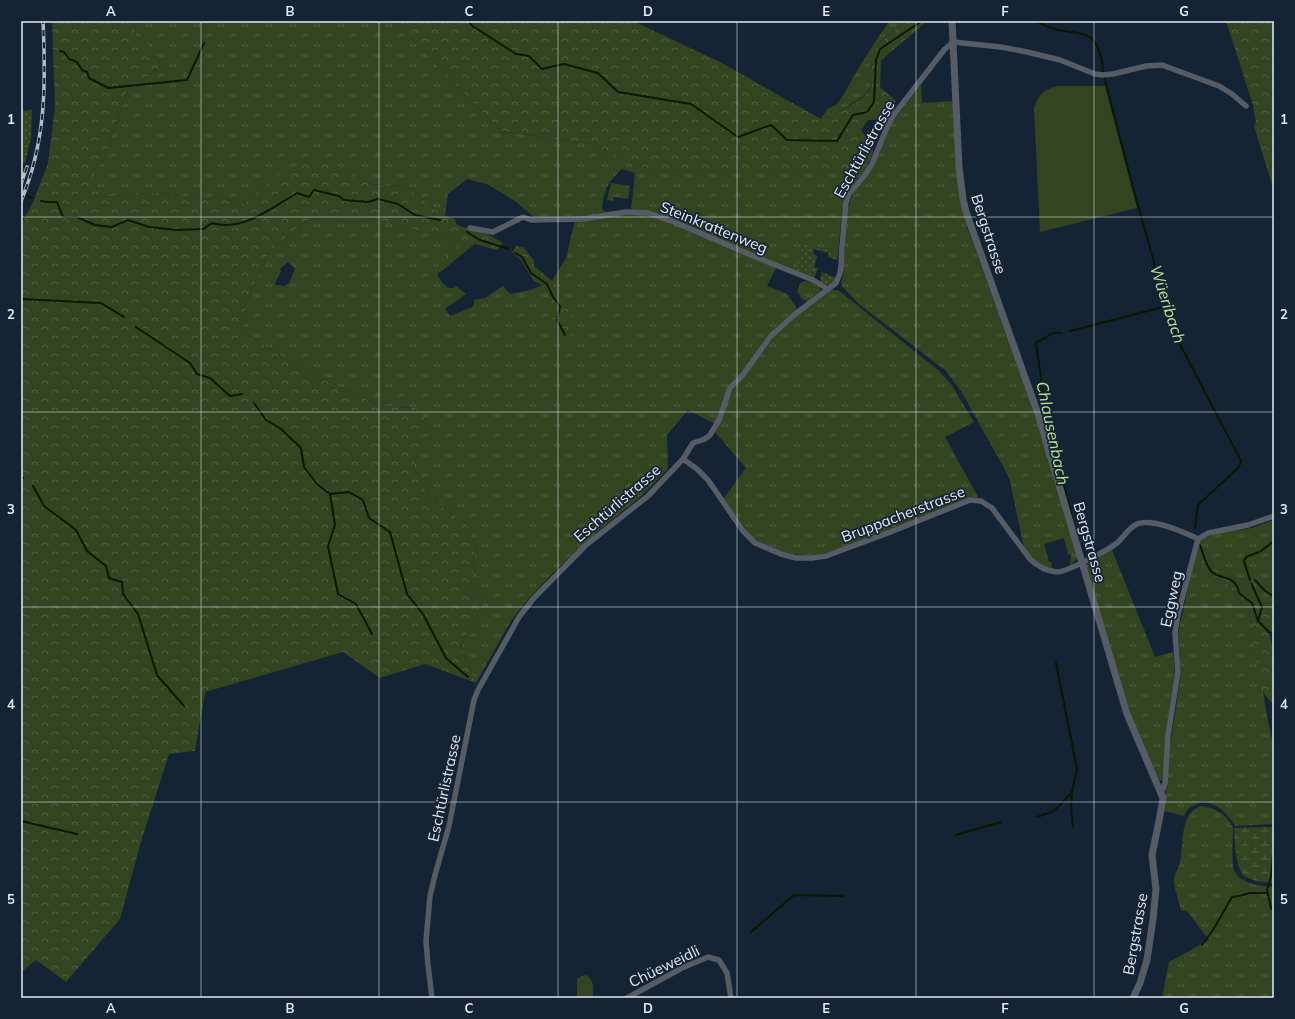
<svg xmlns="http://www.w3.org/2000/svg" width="1295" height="1019" font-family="Mulish,sans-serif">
  <defs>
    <pattern id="grass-tufts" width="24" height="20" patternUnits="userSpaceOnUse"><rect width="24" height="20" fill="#334420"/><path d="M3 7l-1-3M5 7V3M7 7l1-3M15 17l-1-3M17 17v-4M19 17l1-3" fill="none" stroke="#505f41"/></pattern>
    <pattern id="forest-crowns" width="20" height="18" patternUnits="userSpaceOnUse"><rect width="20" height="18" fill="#334420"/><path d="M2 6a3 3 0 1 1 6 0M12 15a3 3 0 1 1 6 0" fill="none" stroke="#505f41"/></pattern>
    <pattern id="wetland-marsh" width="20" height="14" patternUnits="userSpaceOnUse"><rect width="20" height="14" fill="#334420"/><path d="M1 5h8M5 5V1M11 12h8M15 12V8" fill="none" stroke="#505f41"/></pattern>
    <pattern id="garden-dots" width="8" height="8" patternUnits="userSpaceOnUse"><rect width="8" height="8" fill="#334420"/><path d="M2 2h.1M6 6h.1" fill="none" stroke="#505f41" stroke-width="1.8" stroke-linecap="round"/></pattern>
  </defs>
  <rect width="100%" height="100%" fill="#152434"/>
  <g fill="url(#grass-tufts)" fill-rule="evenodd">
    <path d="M136,21H394L501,131L590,144L647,170L864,172L854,183L843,203L838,252L805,245L795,270L778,264L767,286L787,294L797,309L781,323L735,380L725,395L715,424L688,410L667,435L668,469L639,498L599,530L553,573L532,595L512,619L476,683L461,647L483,603L471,589L476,541L466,524L430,498L413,466L428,423L416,408L380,406L308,372L241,331L251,290L271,249L308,220L360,216L464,241C454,250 436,261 438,275C439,280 445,285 448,288H454L456,286L466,294L445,309L450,316L472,307L474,304V300L485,298L503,286L510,294L531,290L552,281L566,258L576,216L534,217L515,201L487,184L467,179L448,194L445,216L405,186L369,184L342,167L270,180L242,206L224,197L206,200L160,192L102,197L94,186V170L104,160L127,91L161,66L151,48L135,35ZM622,169L635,173L631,211H612L607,212L603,210L602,207C605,188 608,182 622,169ZM288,262L295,269L289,283L285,286L276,285L275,283L281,271L280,269Z"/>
    <polygon points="889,21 907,21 881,41 870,63 872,81 870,88 865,95 840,111 821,119 827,109 836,105 841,99 861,64"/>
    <polygon points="921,85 922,103 953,101 959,194 967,227 1029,398 1046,450 1077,557 1076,560 1070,565 1071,555 1068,554 1064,538 1044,544 1049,562 1051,562 1052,569 1047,568 1034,560 1024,548 1010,481 1004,468 961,391 946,371 859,304 842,286 841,283 843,276 847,212 851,198 855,190 864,181 874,163 890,125"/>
    <polygon points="611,183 630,186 628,199 614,197 613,201 607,200"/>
    <path d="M804,281C811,282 818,283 821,290L808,301L802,299L797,291L800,284Z"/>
    <polygon points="832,290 838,290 938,370 951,384 974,422 945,437 978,497 969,498 892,532 837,550 811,556 786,553 773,549 754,539 748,534 724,498 746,468 715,432 732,391 745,375 774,337 799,313"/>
    <polygon points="1274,520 1274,604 1259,603 1241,589 1230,570 1214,569 1201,540 1214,533 1252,528"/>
    <path d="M1197,547L1211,575L1221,577L1249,613L1268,721L1274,750V824L1235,826C1228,814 1215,800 1199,803C1196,804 1191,807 1188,809L1184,816L1164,811L1170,746L1181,673L1178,634Z"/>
    <polygon points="1112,550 1155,657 1173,652 1175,674 1168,718 1162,780 1160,781 1132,719 1086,565"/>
    <path d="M1200,806C1214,807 1227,814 1233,828C1233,837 1231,866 1235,872C1241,884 1261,886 1274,887V998H1162L1169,962L1209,940L1187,911L1181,910C1179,902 1174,888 1174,880C1174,874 1179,868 1180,862C1184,844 1179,815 1200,806Z"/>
  </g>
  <g fill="url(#forest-crowns)">
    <polygon points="52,21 136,21 135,35 151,48 161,66 127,91 104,160 94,170 94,186 102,197 160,192 206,200 224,197 242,206 270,180 305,161 342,167 369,184 405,186 445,216 455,219 457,225 487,234 503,243 497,250 475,244 439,273 436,269 439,263 463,241 360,216 308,220 271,249 251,290 241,331 308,372 380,406 416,408 428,423 413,466 430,498 466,524 476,541 471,589 483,603 461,647 476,683 425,664 380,678 343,652 205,692 195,751 169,754 140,845 120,919 66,982 36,960 21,972 21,225 33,202 48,163 55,107"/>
    <path d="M394,21H633L722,63L821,119C834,114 864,101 870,89C874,80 869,70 871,61C874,46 885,38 897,29C900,27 903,23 907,22C912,19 919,21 924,24L881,60L880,87L896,101L892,105L896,109L889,119L868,120L861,130C876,152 877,147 864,172H845L647,170L590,144L501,131Z"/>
    <polygon points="1226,21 1274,21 1274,191 1254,126 1256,122 1253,105"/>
    <polygon points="516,246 523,247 534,261 534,266 552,281 542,285 534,281 521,260 512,253"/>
    <polygon points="558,293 567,304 575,330 568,339 563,340 561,338 560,332 554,325 548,303 555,294"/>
    <path d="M1201,540L1214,569L1230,570L1241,589L1259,603L1274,604V629L1272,632L1269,631L1268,632C1275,642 1274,690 1273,704L1262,692L1249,613L1221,577L1211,575L1201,563L1197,547Z"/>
  </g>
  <path fill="url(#wetland-marsh)" d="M1274,827V882L1271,883C1263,882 1253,881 1246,877C1235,871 1235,840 1234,828Z"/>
  <g fill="url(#garden-dots)">
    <polygon points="32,110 31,138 25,163 21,163 21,111"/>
    <polygon points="804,244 838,252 837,260 828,257 828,253 814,249 813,254 817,256 814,267 818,268 814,278 795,270"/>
    <polygon points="822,272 834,277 836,278 834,281 829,285 822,283 820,281"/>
  </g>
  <g fill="#334420">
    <path d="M1059,86H1105L1137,208L1040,232L1034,108C1039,94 1043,89 1059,86Z"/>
    <path d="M586,975C595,980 593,989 593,998H577V979L581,976Z"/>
  </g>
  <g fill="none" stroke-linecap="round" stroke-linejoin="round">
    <g stroke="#0c1700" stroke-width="2">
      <polyline points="469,21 471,25 516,54 529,56 542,69 564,64 598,73 618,92 691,104 738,137 771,125 787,140 837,141 853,115 867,112 874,102 876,60 880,49 922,21"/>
      <path d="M1035,21C1042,24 1050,28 1058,30C1067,32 1077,32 1086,35C1099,40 1103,60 1103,73"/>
      <polyline points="60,51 64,52 69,59 77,62 82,70 87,72 89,78 108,88 187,80 204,43"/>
      <polyline points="1104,77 1135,195 1174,333 1241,461 1239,467 1198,505 1195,528"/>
      <polyline points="27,196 33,198"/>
      <path d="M41,201L47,202H57L63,217H77L95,225L112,227L128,220L149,227L177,230L203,229L212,223C242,232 272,208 297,193L309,197L314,190L339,196L344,200L368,202L378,199L398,204L415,215L440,220"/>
      <polyline points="467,232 480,240 508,249"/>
      <polyline points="515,253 522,257 531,273 547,284 553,297 560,306 557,320 565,335"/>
      <polyline points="21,299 101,303 124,317"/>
      <polyline points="136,327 190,363 197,374 210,378 230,396 242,394"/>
      <polyline points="1070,331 1167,306"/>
      <polyline points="1062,333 1053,333 1036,343 1047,420 1075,528"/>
      <polyline points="254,403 266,420 281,429 301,448 304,467 317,484 330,494 349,492 363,500 369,518 390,532 407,594 423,614 446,658 468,677"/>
      <polyline points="21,477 23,478"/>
      <polyline points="33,486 44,506 76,530 87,551 106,566 109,578 122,582 123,594 138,614 157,675 184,706"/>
      <polyline points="330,494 335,525 328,546 338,594 356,604 372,634"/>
      <path d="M1200,545C1203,553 1206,566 1212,572C1221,580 1235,574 1239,593L1252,603L1258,621"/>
      <polyline points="1261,551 1274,541"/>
      <polyline points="1250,580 1244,561 1246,557 1259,552"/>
      <polyline points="1255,580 1264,590 1274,597"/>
      <polyline points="1251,583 1262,607 1258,621 1269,632"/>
      <polyline points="1072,792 1071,807 1073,827"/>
      <polyline points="1037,817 1054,811 1072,792 1077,769 1056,663"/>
      <polyline points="21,821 77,834"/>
      <polyline points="956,835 1001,822"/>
      <polyline points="1274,844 1271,877 1267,890 1271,908 1274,911"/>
      <polyline points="751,932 794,895 842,896"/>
      <polyline points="1202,945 1213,930 1232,897 1239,896 1250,893 1268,893"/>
    </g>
    <g stroke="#555c65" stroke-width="5.5">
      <polyline points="470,228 493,232 523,217 531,220 583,219 626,212 648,213 674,222 758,258 813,280 828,289"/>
      <path d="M683,459L697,469L708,480L743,531L755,543L781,554L796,558H812L826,556L888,533L970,500L981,501L992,508L1030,559C1037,566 1046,571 1057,572C1067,572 1108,550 1117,543C1124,537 1128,528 1137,524C1152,518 1184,532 1198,539"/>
      <polyline points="1161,792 1163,789 1165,783 1168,735 1178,672 1175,633 1178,614 1198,539 1208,533 1248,525 1274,516"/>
      <polyline points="432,998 428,965 426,941 430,896 435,875 449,826 474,700 478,690 519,617 534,598 586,545 648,496 683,459 693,443 705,439 710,435 719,420 730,388 742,376 771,336 794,315 836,283 840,273 841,267 842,247 846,202 849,194 865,175 872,164 887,127 893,116 944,50 953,42 1001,47 1027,52 1060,60 1095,74 1102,75 1113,74 1146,66 1162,65 1219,86 1232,94 1246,106"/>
      <polyline points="627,998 682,968 708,957 719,960 727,973 731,998"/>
    </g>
    <polyline stroke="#555c65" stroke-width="7" points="952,21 959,167 963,199 966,212 1038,414 1127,714 1163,798 1160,816 1152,855 1156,889 1153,919 1147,960 1140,983 1133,998"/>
    <defs>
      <g id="rail">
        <polyline points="21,184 27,167"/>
        <path d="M21,201C46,142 46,84 43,21"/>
      </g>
    </defs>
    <use href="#rail" stroke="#b0bbc7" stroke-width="3.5"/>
    <use href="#rail" stroke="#152434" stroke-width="2" stroke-dasharray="6" stroke-linecap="butt"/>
  </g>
  <path fill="none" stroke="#e2ebf6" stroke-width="1" stroke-opacity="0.55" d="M201,21V998M379,21V998M558,21V998M737,21V998M916,21V998M1094,21V998M21,217H1274M21,412H1274M21,607H1274M21,802H1274"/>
  <g text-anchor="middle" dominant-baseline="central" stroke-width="3.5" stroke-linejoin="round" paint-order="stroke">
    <g font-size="15" fill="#e2ebf6" stroke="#152434">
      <text transform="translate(864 149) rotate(-61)">Eschtürlistrasse</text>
      <text transform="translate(714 227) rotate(22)">Steinkrattenweg</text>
      <text transform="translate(989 234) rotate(72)">Bergstrasse</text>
      <text transform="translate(617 503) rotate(-41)">Eschtürlistrasse</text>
      <text transform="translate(903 514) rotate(-21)">Bruppacherstrasse</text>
      <text transform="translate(1090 542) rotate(74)">Bergstrasse</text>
      <text transform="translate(1171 599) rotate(-78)">Eggweg</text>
      <text transform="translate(444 788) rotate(-78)">Eschtürlistrasse</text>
      <text transform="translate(1135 934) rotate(-80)">Bergstrasse</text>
      <text transform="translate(664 966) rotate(-26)">Chüeweidli</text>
    </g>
    <g font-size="16" font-style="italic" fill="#bae28e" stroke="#152434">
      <text transform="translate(1168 304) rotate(72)">Wüeribach</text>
      <text transform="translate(1053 433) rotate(78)">Chlausenbach</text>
    </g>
  </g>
  <rect width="1295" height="1019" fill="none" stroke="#152434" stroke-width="44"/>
  <rect x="22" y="22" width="1251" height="975" fill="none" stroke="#e2ebf6" stroke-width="1.5"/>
  <g font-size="13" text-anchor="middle" font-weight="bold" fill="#e2ebf6">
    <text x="111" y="16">A</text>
    <text x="290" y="16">B</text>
    <text x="469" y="16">C</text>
    <text x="648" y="16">D</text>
    <text x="826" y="16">E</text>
    <text x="1005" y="16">F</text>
    <text x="1184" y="16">G</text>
    <text x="11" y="124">1</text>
    <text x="1284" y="124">1</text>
    <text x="11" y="319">2</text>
    <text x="1284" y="319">2</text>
    <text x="11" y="514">3</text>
    <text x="1284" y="514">3</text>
    <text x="11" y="709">4</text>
    <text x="1284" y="709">4</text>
    <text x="11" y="904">5</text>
    <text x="1284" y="904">5</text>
    <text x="111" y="1013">A</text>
    <text x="290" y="1013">B</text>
    <text x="469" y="1013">C</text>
    <text x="648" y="1013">D</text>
    <text x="826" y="1013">E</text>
    <text x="1005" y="1013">F</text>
    <text x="1184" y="1013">G</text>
  </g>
</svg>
